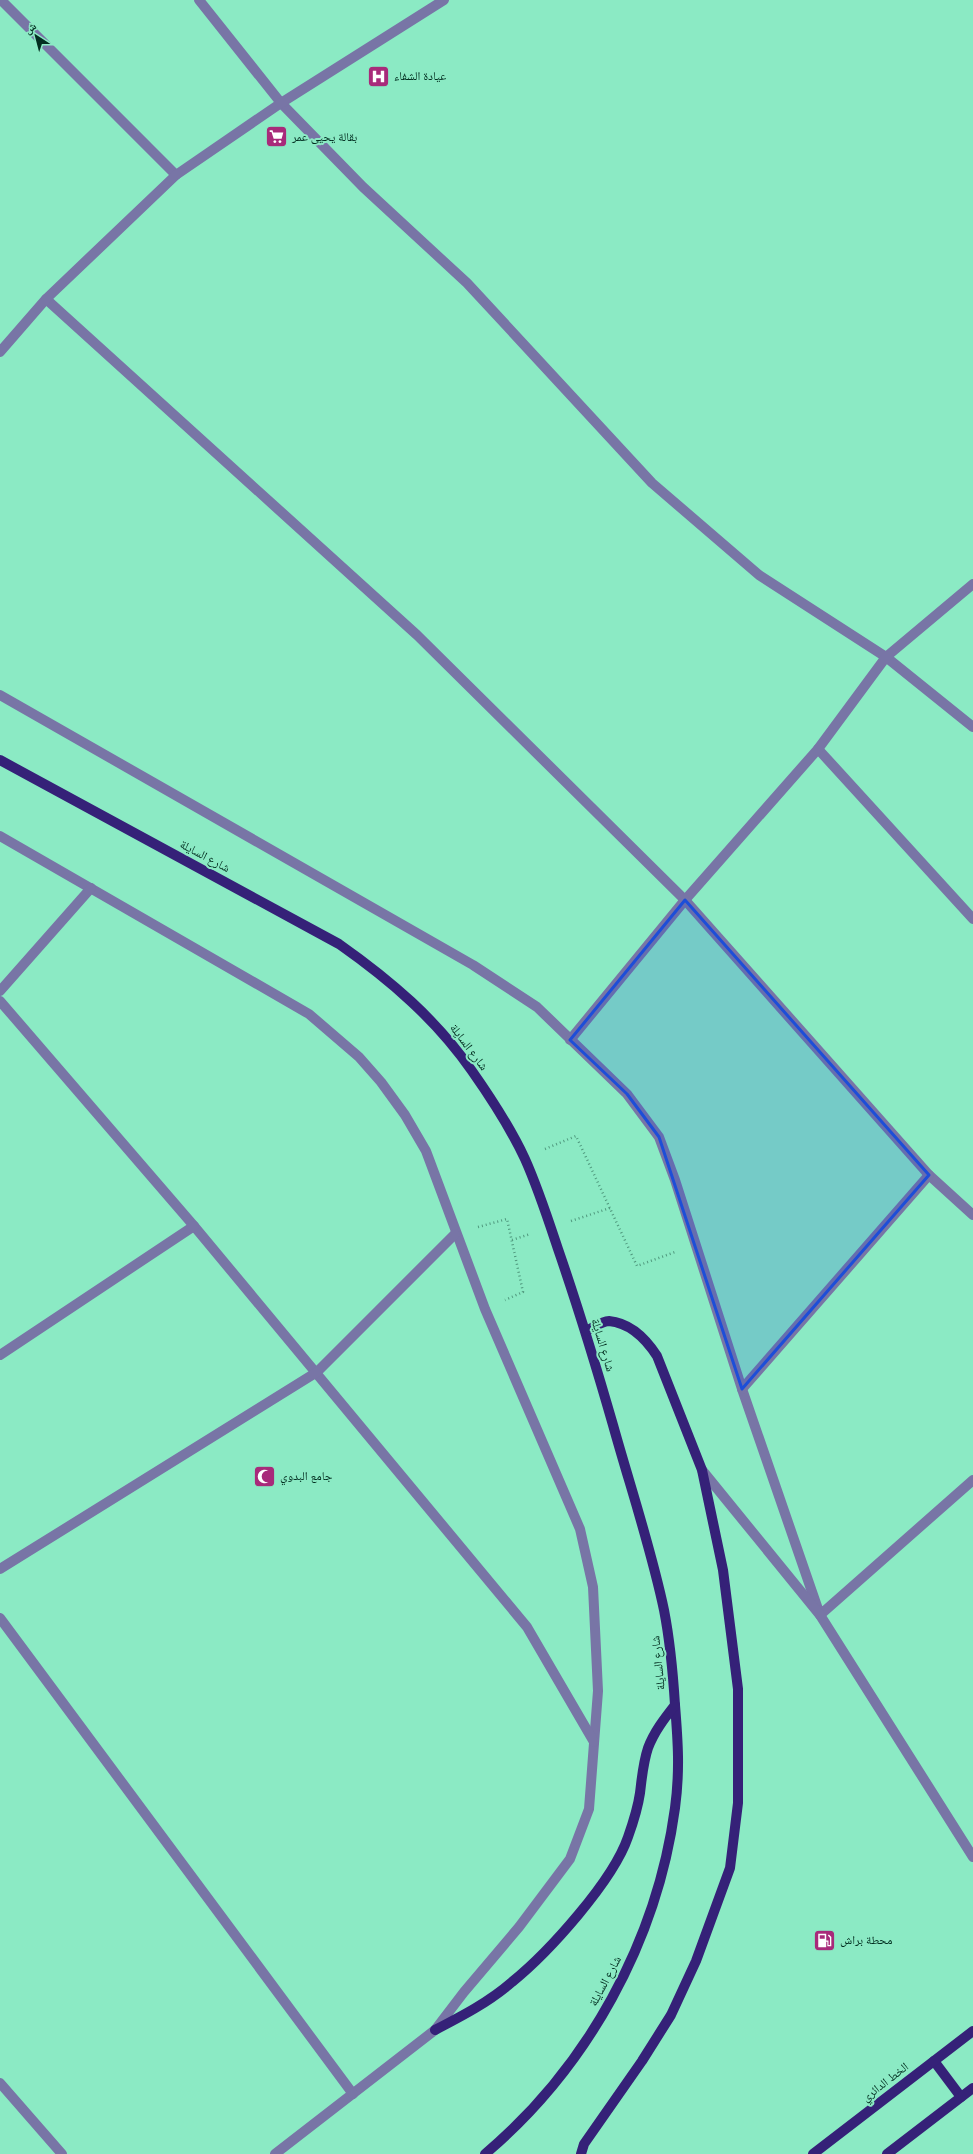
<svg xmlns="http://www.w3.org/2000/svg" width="973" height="2154" font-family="Karla,'Noto Naskh Arabic',sans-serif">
  <rect width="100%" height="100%" fill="#8beac4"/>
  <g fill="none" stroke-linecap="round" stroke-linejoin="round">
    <g stroke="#50997e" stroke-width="2.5" stroke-dasharray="1 3" stroke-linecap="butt">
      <polyline points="545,1149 576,1136 637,1266 675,1252"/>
      <polyline points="571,1221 610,1208"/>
      <polyline points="478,1227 507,1219 523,1292 505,1300"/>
      <polyline points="512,1240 530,1234"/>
    </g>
    <g stroke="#7875a6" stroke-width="10">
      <polyline points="1,0 176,175"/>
      <polyline points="199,0 281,103 363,187 467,283 652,483 759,575 886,657 973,727"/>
      <polyline points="46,299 417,635 685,900 929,1175 973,1215"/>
      <polyline points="0,352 46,299 176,175 281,103 444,0"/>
      <polyline points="0,695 473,965 537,1007 627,1094 659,1137 675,1180 742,1389 820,1615 973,1480"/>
      <polyline points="818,749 973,919"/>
      <polyline points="0,836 309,1014 359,1057 381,1082 405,1115 426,1151 485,1309 580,1529 593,1587 598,1691 589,1809 570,1859 519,1927 464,1992 435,2030 275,2154"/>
      <polyline points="0,991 91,888"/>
      <polyline points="0,1001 194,1226 527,1627 594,1742"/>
      <polyline points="570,1040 685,900 818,749 886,657 973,584"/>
      <polyline points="0,1355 194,1226"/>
      <polyline points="742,1389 929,1175"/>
      <polyline points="702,1470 820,1615 973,1857"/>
      <polyline points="0,1569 317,1372 455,1234"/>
      <polyline points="0,1618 353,2094"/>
      <polyline points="0,2083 62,2154"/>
    </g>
    <g stroke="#352178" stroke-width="10">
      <path d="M0,760L339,944C390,980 436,1019 472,1071C491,1098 511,1129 525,1159C538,1188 548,1219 558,1249C578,1307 596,1366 613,1425C630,1486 651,1548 664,1610C670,1641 673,1673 675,1705C678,1742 680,1771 675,1808C657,1941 588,2067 485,2154"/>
      <path d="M435,2030C462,2016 489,2002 512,1982C549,1952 613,1881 628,1837C633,1823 638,1807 640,1793C642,1777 643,1763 648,1748C654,1732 664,1719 675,1705"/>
      <polyline points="934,2061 961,2097"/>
      <path d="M581,2154L584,2144L642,2061L671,2015L696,1961L730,1868L738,1803V1689L723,1570L702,1470L657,1356C646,1339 631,1323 609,1321C602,1321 592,1328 586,1331"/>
      <polyline points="813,2154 973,2031"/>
      <polyline points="887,2154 973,2088"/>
    </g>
  </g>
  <path fill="#1d4ed8" fill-opacity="0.2" stroke="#1d4ed8" stroke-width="3" stroke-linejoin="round" d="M685,900L929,1175L742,1389L659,1137L627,1094L570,1040Z"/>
  <defs>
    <symbol id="hospital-square" viewBox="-11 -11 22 22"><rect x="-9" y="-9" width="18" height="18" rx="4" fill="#a82a7a" stroke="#8beac4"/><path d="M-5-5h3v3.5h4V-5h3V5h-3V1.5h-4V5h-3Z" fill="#fff"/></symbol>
    <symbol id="supermarket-square" viewBox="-11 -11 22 22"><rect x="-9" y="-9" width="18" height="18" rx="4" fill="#a82a7a" stroke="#8beac4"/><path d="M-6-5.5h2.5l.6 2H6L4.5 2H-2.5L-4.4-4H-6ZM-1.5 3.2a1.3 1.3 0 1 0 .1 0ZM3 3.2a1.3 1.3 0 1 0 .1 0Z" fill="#fff"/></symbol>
    <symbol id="mosque-square" viewBox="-11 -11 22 22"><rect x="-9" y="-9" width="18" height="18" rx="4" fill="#a82a7a" stroke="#8beac4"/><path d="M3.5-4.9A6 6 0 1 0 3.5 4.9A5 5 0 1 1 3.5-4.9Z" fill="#fff"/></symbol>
    <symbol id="fuel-square" viewBox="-11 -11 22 22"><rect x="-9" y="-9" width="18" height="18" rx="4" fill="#a82a7a" stroke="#8beac4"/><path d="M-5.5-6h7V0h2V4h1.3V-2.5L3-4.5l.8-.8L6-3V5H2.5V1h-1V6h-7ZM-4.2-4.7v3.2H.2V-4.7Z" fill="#fff"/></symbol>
  </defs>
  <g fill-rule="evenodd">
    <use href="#hospital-square" x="366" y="64" width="25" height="25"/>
    <use href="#supermarket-square" x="264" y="124" width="25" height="25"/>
    <use href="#mosque-square" x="252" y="1464" width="25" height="25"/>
    <use href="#fuel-square" x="812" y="1928" width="25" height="25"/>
  </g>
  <g text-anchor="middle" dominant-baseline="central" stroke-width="4" stroke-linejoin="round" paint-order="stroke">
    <g font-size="12" fill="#022e20" stroke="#8beac4" text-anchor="start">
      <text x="394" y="76">عيادة الشفاء</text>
      <text x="292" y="137">بقالة يحيى عمر</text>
      <text x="280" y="1476">جامع البدوي</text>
      <text x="840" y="1940">محطة براش</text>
    </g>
    <g font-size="12" fill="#022e20" stroke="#8beac4">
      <text transform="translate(205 856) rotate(28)">شارع السايلة</text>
      <text transform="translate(469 1047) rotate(53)">شارع السايلة</text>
      <text transform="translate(603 1345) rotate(73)">شارع السايلة</text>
      <text transform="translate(658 1663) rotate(-96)">شارع السايلة</text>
      <text transform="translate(605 1981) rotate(-62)">شارع السايلة</text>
      <text transform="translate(885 2082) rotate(-38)">الخط الدائري</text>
    </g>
  </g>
  <g transform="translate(36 36) rotate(324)" stroke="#8beac4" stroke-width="3" paint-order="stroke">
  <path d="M0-3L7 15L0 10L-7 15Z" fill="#022e20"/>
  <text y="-6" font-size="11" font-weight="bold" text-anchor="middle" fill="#022e20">ش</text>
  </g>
</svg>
